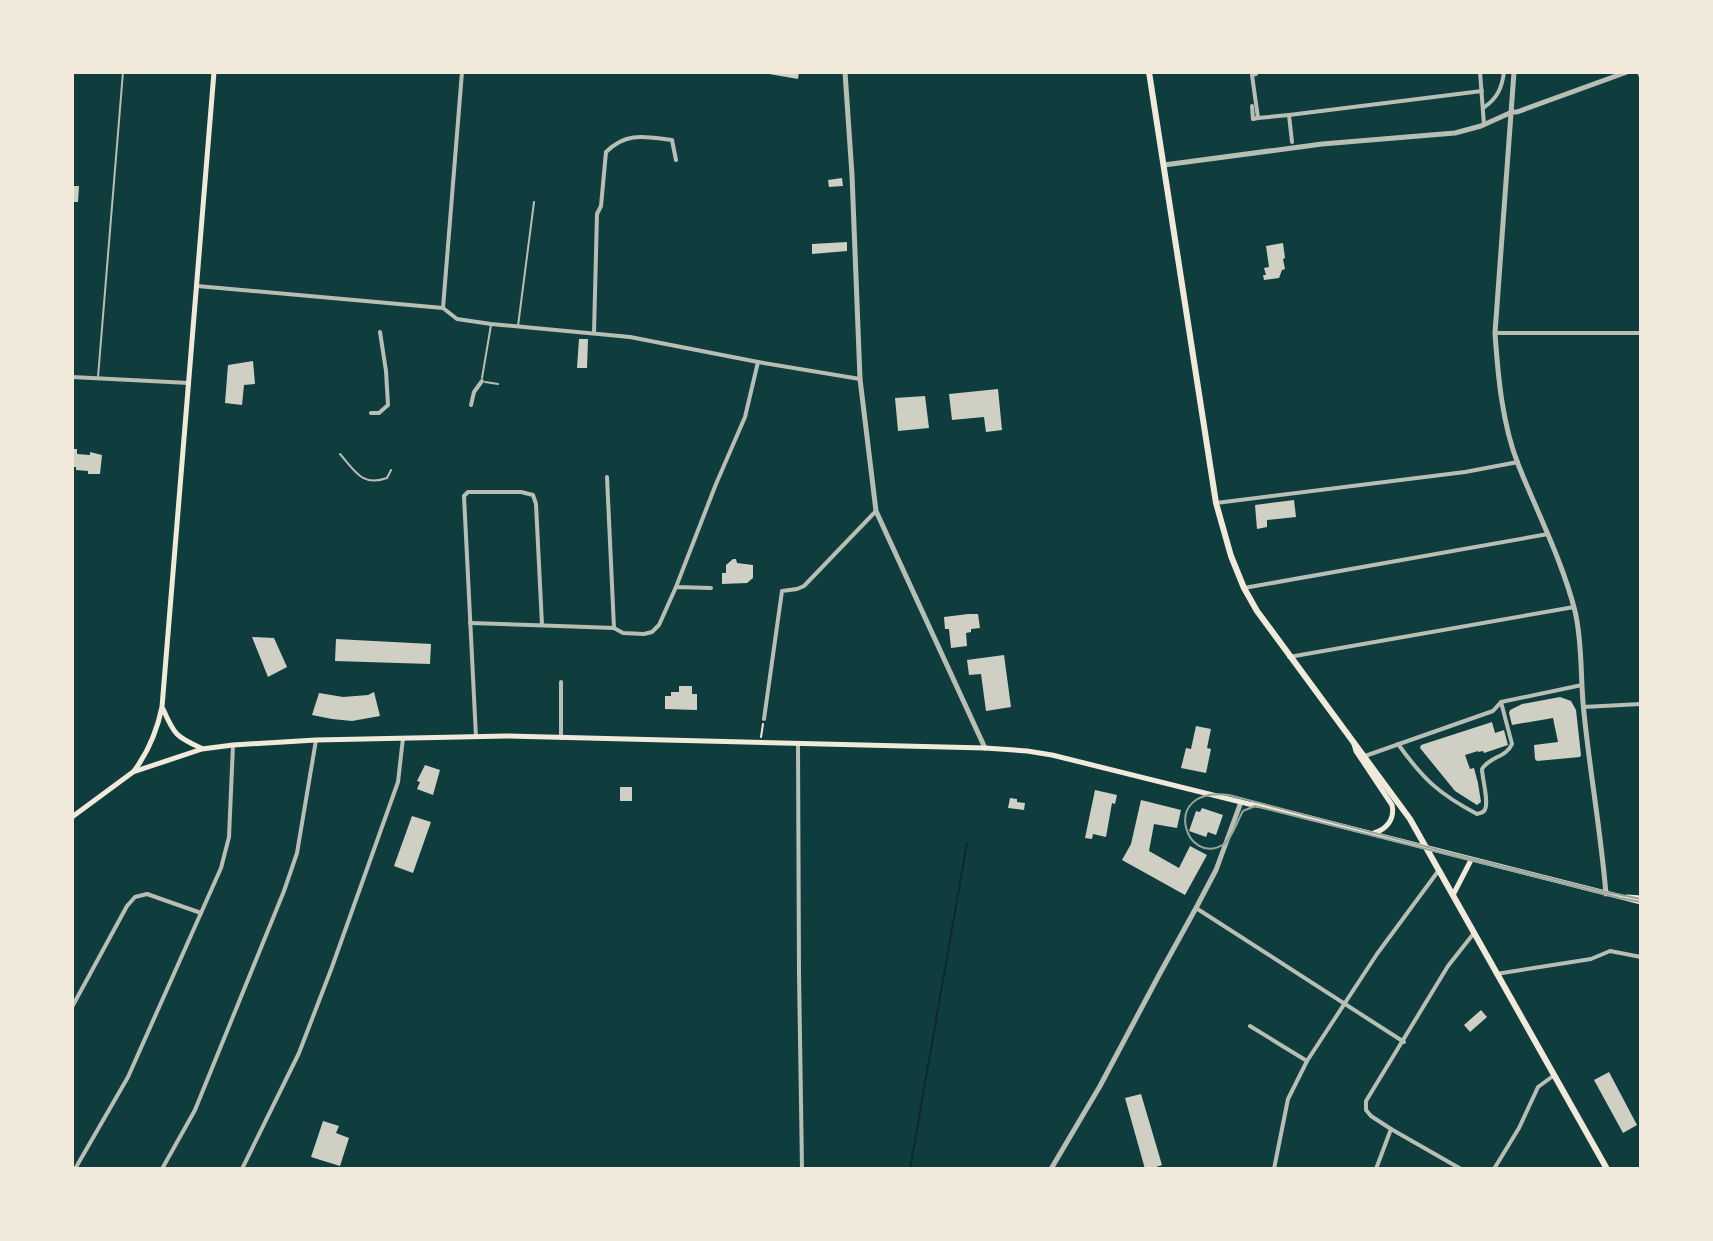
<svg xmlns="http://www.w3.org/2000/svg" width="1713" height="1241" font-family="Lato,sans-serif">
  <rect width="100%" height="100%" fill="#0f3d3e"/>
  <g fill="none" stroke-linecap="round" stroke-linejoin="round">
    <polyline stroke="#0a2a2b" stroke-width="2" points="910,1169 967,843"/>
  </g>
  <g fill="#cfcfc3">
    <polygon points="769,72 799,72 798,79 769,74"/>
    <polygon points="842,178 843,186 829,187 828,180"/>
    <polygon points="72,186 79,186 78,202 72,202"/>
    <polygon points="847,242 847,251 812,254 812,244"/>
    <polygon points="1283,243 1285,258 1283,259 1285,269 1282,270 1279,278 1264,280 1263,275 1266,275 1264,268 1269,267 1266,246"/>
    <polygon points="579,339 588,339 587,368 577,368"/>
    <polygon points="253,361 255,384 244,385 242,405 225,403 228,365"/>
    <polygon points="998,389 1002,430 986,432 984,417 952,420 949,394"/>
    <polygon points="925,396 929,428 898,431 895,398"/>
    <polygon points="72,449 77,449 77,454 90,455 90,452 102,455 100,474 88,474 88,471 76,470 76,467 72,467"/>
    <polygon points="1294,500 1296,517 1267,520 1267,527 1257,529 1255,505"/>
    <polygon points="733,559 736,559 737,563 753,565 753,578 747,583 722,584 722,573 726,573 726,565"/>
    <polygon points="968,614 978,614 980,628 971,629 971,632 966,633 967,646 951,648 949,629 945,629 944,617"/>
    <polygon points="252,637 274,638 287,667 268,677"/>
    <polygon points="336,639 431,644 430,664 335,661"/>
    <polygon points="1004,655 1011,707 986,711 981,674 969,675 967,660"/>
    <polygon points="679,686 692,686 692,694 697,694 697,710 665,709 665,696 671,696 671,692 679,692"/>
    <polygon points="374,692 380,716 352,721 332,719 312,715 319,693 343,697 368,695"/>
    <polygon points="1560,697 1571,701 1576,710 1581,755 1580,757 1537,761 1535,759 1534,745 1558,742 1553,718 1512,725 1509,713 1510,710 1522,704"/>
    <polygon points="1492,722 1495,733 1504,730 1508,745 1484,753 1483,751 1478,752 1478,751 1465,755 1470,769 1474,768 1478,783 1481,802 1477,805 1455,791 1420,748 1421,745"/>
    <polygon points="1196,726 1211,729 1207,748 1211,749 1206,773 1181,768 1186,748 1191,749"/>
    <polygon points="425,765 440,770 433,795 417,789 420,782 417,781"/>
    <rect x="620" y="787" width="12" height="14"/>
    <polygon points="1095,790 1117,795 1115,804 1112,803 1106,837 1093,834 1092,839 1085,838"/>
    <polygon points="1010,798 1017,799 1017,802 1025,803 1024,810 1008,808"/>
    <polygon points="1141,800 1181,810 1177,828 1154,824 1149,851 1179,868 1190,846 1207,855 1185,895 1122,860 1131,844"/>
    <polygon points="1202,808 1223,815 1216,835 1208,832 1206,837 1189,831 1196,811 1200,812"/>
    <polygon points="412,816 431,822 413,873 394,866"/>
    <polygon points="1481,1010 1487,1017 1470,1032 1464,1025"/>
    <polygon points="1609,1072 1637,1125 1623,1133 1594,1080"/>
    <polygon points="1141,1094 1162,1165 1150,1169 1145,1169 1125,1098"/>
    <polygon points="323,1121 339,1126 336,1133 349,1138 340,1166 311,1157"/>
  </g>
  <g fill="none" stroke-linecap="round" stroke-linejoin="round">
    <polyline stroke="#f1e9da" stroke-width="2" points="761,737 763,724"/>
    <g stroke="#b8beb3" stroke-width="2">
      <polyline points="518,326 534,202"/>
      <polyline points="98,377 123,72"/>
      <polyline points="482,378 491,325"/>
      <polyline points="485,382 498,384"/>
      <path d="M340,454C355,471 362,487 387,478L391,470"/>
    </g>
    <g stroke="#b8beb3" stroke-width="4">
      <polyline points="1480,72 1484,125"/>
      <polyline points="1639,72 1641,77"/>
      <polyline points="1256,74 1252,75 1258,118 1289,115 1292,142"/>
      <polyline points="1252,106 1253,119 1258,118"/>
      <path d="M1483,108C1497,99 1502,88 1504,72"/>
      <polyline points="1289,115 1482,91"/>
      <polyline points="197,286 443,308 457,319 491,324 630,337 758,362 860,379"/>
      <polyline points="443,308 462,72"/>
      <path d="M594,333L597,214L601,206L606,152C627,131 646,137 672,140L676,160"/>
      <polyline points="1495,333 1641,333"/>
      <polyline points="72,377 189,383"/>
      <polyline points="471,405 474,392 482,381"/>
      <polyline points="371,413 379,413 388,405 386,371 380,332"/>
      <polyline points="607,477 614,628"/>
      <polyline points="1216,503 1465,472 1518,462"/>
      <polyline points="676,587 716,484 745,417 758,362"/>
      <polyline points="1244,588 1548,534"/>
      <polyline points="470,623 587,627 614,628 623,633 644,634 652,632 659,625 676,587 711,588"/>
      <polyline points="1289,657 1574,607"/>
      <polyline points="1583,707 1641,704"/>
      <polyline points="764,719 782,591 797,589 804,586 876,511"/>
      <polyline points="476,737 464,496 468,492 521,492 533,495 536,504 542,625"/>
      <polyline points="561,738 561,682"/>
      <polyline points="798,743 799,972 802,1169"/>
      <path d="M1398,744C1423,779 1439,794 1477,814C1480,813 1482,813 1484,811C1490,805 1482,778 1482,769C1490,756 1506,758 1512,744L1501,702"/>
      <polyline points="1365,756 1493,711 1501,702 1582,685"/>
      <polyline points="1196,908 1404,1042"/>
      <polyline points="1496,974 1591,959 1610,951 1641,957"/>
      <polyline points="72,1007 127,906 135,897 147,894 201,913"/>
      <polyline points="1250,1026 1307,1061"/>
      <polyline points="1391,1129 1461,1169"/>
      <polyline points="75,1169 128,1077 221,868 229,837 233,745"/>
      <polyline points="162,1169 195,1110 284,891 297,853 316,740"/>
      <polyline points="242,1169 299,1053 332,967 398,782 403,738"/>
      <polyline points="1274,1169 1288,1099 1307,1061 1377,954 1439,870"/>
      <polyline points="1376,1169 1391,1129 1371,1116 1366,1110 1366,1101 1448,966 1474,933"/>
      <polyline points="1494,1169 1519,1128 1538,1087 1553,1076"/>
    </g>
    <g stroke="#b8beb3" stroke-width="5">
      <polyline points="845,72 852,175 860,379 876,511 985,748"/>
      <path d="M1514,72L1495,333C1498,376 1502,423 1518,464C1537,512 1562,560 1575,611C1583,645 1580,679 1584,713C1590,773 1601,833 1606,894"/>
      <polyline points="1164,165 1322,144 1455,133 1481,126 1512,112 1517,112 1627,72"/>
      <polyline points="1051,1169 1100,1086 1159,975 1196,908 1216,870 1241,802"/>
    </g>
    <g stroke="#f1e9da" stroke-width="5">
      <path d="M163,709C174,734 176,737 201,748"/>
      <path d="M1354,744L1356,751L1392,805C1395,819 1387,829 1374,833"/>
      <path d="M134,771C149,751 157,731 162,707L214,72"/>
      <polyline points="72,817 133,772 202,749 233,745 316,740 506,736 985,748 1027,751 1052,755 1249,804 1263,806 1641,902"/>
      <polyline points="1453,895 1471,860"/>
      <polyline points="1627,897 1641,898"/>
    </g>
    <polyline stroke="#f1e9da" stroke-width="6" points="1149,72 1216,503 1231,556 1244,588 1257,611 1410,819 1607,1169"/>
    <path stroke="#97a49c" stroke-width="2" d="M1641,899L1606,892L1451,853L1229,795C1158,786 1186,869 1224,844C1233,837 1237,821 1243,811L1255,806L1620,898L1641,902"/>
  </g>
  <rect width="1713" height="1241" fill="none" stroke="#f1e9da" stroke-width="148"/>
</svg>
